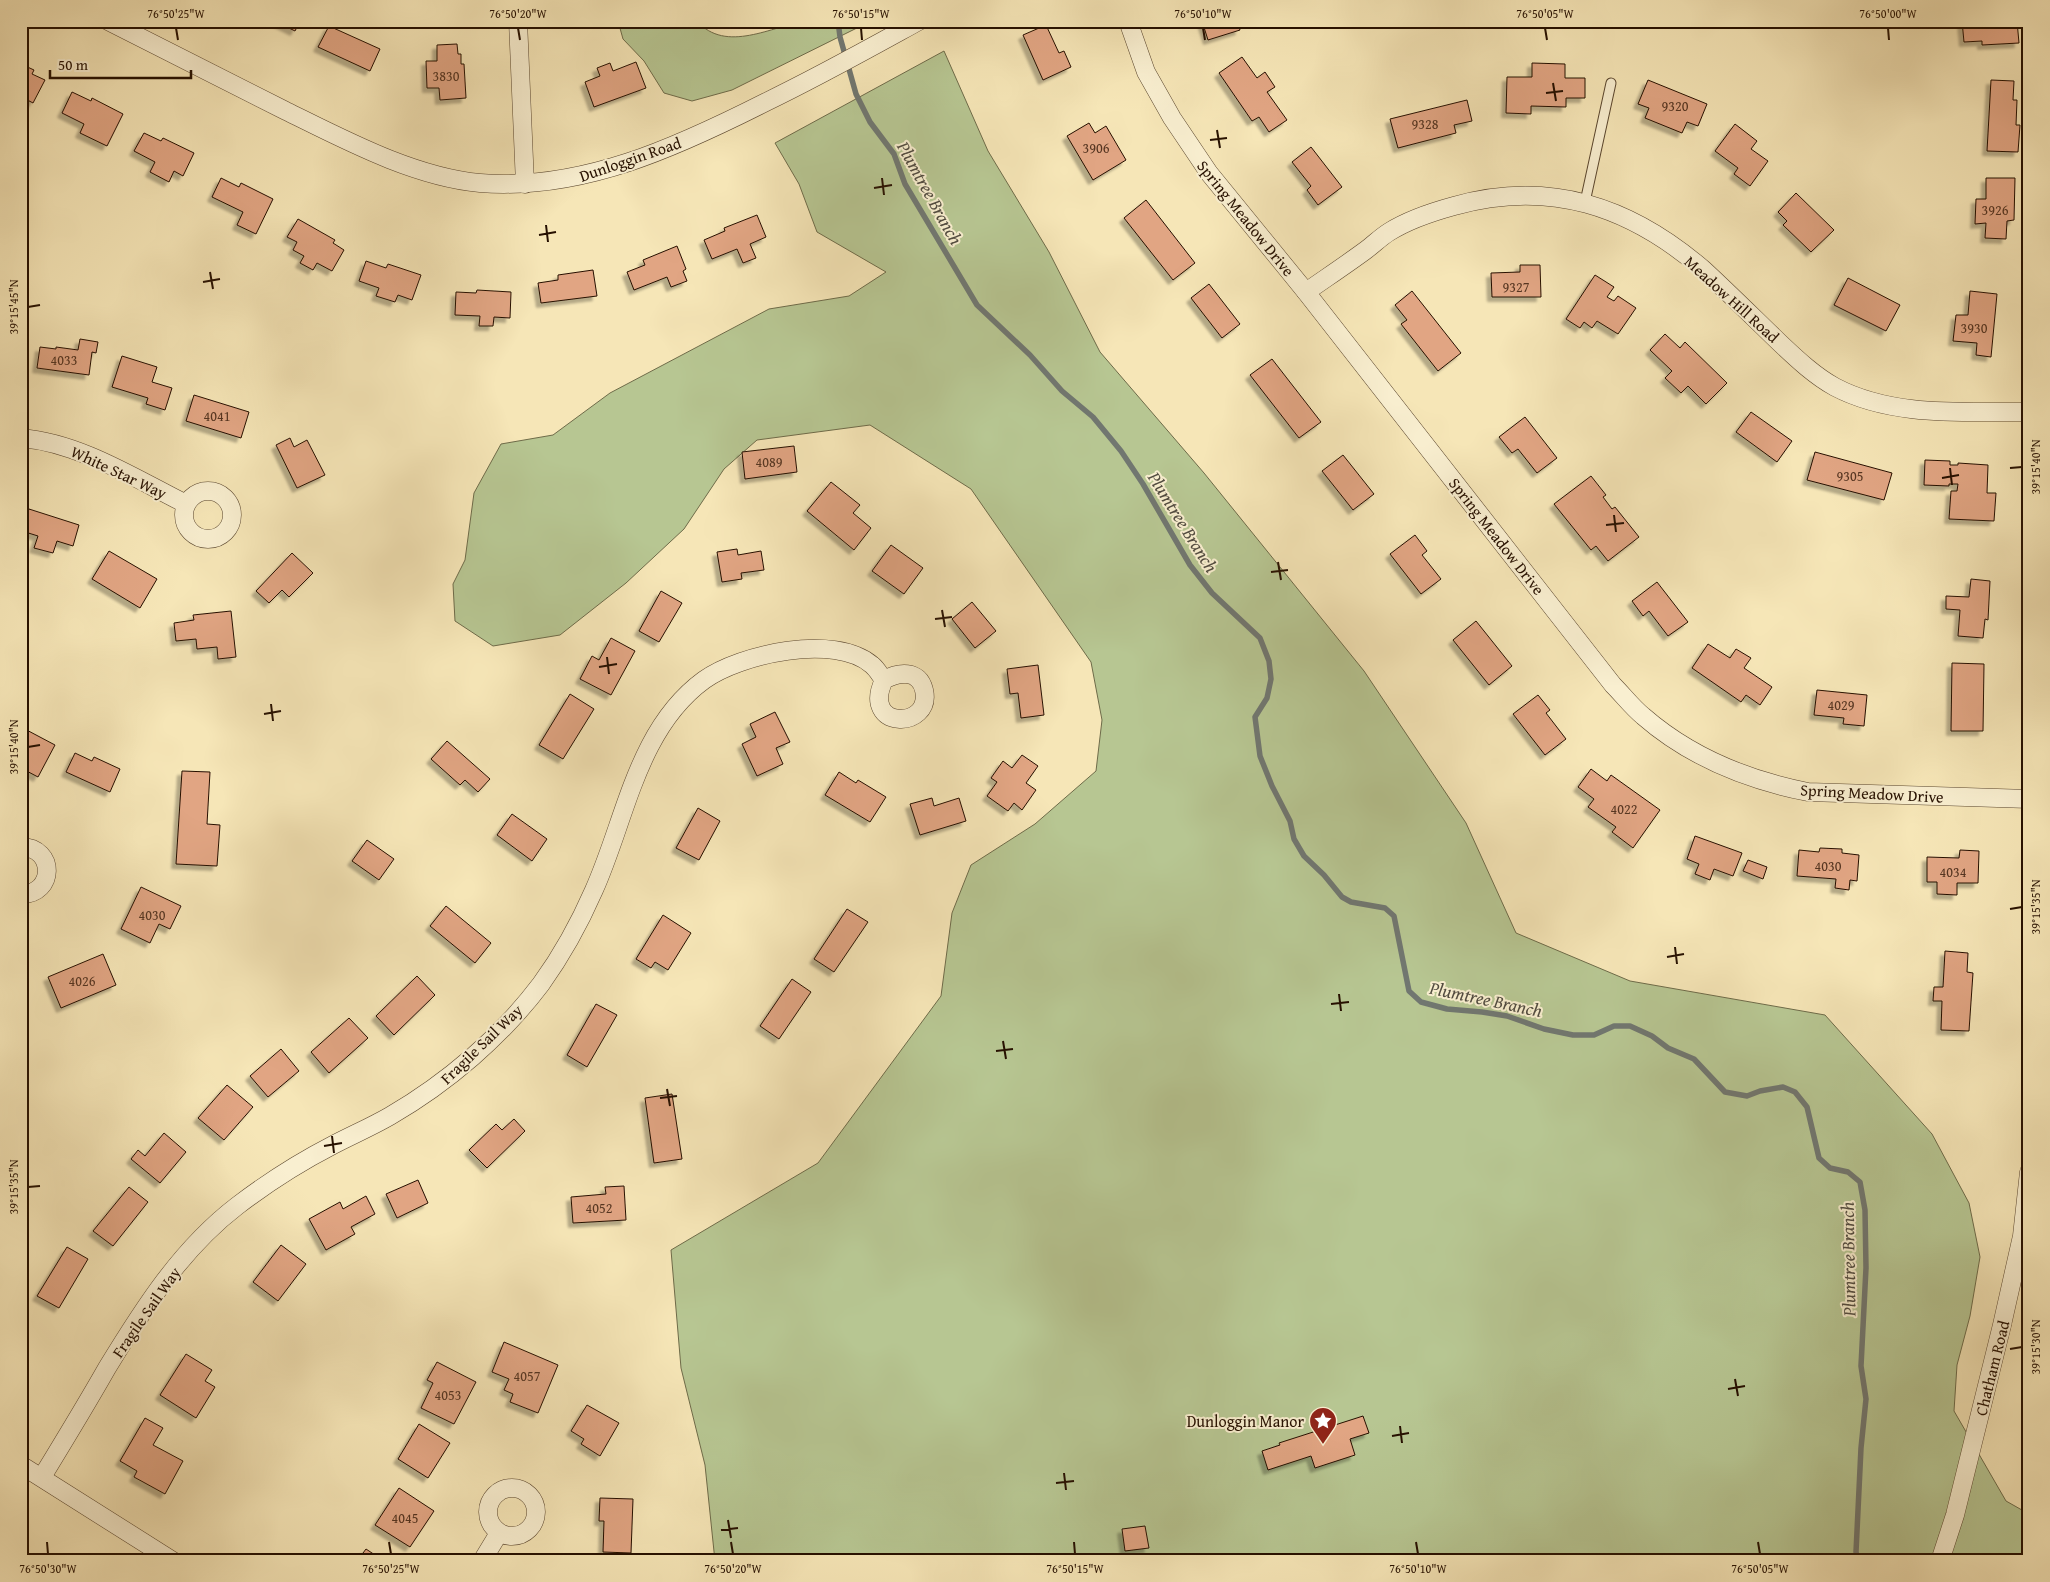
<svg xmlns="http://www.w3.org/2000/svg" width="2050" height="1582" font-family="'Gentium Book Plus',serif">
  <defs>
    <filter id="shadow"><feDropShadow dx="-4.5" dy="4.5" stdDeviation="1" flood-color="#0004"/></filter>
  </defs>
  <rect width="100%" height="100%" fill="#f6e6b7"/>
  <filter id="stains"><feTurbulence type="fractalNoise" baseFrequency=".004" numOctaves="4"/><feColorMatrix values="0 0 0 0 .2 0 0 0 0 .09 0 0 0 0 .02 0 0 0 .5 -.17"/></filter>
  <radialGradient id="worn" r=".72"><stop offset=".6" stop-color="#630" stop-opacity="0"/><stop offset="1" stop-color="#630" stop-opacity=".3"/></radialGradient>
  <g fill="#b7c692" stroke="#6e6b49">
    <path d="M618,21H697C726,54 772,26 806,21C827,18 850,21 871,21L732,90L692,101L664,93L644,61L623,39Z"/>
    <polygon points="944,51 988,151 1049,252 1100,352 1204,473 1364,671 1466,823 1516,933 1630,981 1825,1015 1932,1134 1969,1203 1980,1257 1970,1316 1957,1365 1954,1411 2006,1501 2029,1514 2029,1561 715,1561 705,1465 681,1368 671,1250 818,1163 941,996 952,913 971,865 1035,824 1096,771 1102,720 1091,662 971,489 870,425 757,440 724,469 684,529 626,583 560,635 493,646 455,621 453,584 465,560 474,493 501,444 553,435 610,393 769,309 849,296 886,272 817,232 799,184 775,143"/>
  </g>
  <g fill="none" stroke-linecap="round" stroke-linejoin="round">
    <polyline stroke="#717770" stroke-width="5.5" points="838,21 840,37 856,94 870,122 894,154 905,184 977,305 1030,355 1062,391 1093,417 1121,451 1143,484 1190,565 1212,593 1260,638 1269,661 1271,679 1267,698 1255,717 1260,756 1272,786 1290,821 1294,839 1304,856 1324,875 1342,897 1351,902 1385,908 1394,916 1409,991 1421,1002 1447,1009 1482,1012 1507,1016 1544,1029 1573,1035 1594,1035 1614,1026 1630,1026 1652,1036 1668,1048 1694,1059 1725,1092 1747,1096 1760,1091 1783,1087 1795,1092 1807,1107 1819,1158 1830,1168 1848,1172 1860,1182 1865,1210 1866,1268 1861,1366 1866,1399 1861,1448 1856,1552 1858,1561"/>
  </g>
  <g fill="#e1a583" stroke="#261000" filter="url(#shadow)">
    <polygon points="275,21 300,21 295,31"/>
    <polygon points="1202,21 1237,21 1240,30 1208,40"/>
    <polygon points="1962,21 2017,21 2019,43 1982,45 1982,41 1964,42"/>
    <polygon points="1046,25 1059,53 1064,51 1071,67 1043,80 1023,35"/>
    <polygon points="329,26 380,49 370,71 318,47"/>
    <polygon points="457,44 458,54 461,54 461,64 464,64 466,98 440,100 439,88 427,88 426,61 437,61 437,45"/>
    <polygon points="1242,57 1257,78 1265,72 1275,87 1267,92 1287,120 1269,132 1259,117 1252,121 1219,73"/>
    <polygon points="636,62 646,88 594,107 585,82 600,76 597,68 610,63 613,71"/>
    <polygon points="1532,63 1565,64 1565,78 1585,78 1585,98 1566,98 1566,107 1531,106 1531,114 1506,113 1507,77 1532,77"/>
    <polygon points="21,64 34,70 32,74 45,80 33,103 22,97 21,99"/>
    <polygon points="1648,80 1707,104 1698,126 1687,122 1682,133 1645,118 1649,108 1638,104"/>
    <polygon points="1991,80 2014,81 2013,100 2017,100 2016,125 2020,125 2018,152 1987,151"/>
    <polygon points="72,92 91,101 92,98 123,114 107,146 80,133 84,124 62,113"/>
    <polygon points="1467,100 1472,121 1454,125 1456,133 1398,148 1390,119"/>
    <polygon points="1089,123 1095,133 1106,126 1126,160 1093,180 1067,136"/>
    <polygon points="1735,124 1757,141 1751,149 1768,161 1750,186 1734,174 1738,168 1715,151"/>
    <polygon points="144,133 161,141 163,138 194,153 183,176 174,171 169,182 150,172 155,162 134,151"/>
    <polygon points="1311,147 1342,187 1318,205 1307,190 1311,186 1292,162"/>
    <polygon points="221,178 239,187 241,183 273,199 256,234 237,225 243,212 212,197"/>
    <polygon points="1986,178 2015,178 2014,220 2007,221 2006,239 1985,238 1986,223 1975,224 1976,199 1986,199"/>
    <polygon points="1796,193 1834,230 1811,252 1783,225 1787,221 1778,212"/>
    <polygon points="1146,200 1195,263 1173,280 1124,218"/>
    <polygon points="757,215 766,237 750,244 756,258 743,263 737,249 712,259 704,240 725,231 724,228"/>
    <polygon points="298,219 335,240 333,243 344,250 332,271 317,263 313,270 300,263 304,256 293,250 297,242 287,237"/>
    <polygon points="677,246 686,269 683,271 687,281 671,287 667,277 634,290 627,272 645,265 643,260"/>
    <polygon points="366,261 386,268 388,264 421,275 412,300 398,295 395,302 376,296 379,288 359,281"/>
    <polygon points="1520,265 1540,265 1541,297 1492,297 1491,273 1520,272"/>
    <polygon points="593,270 597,296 541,303 538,283 558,280 558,275"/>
    <polygon points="1595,275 1614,287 1607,297 1614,301 1618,296 1636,308 1618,334 1597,321 1592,328 1584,322 1580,328 1566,319"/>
    <polygon points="1848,278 1900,305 1886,331 1834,305"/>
    <polygon points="1209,284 1240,324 1222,338 1191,298"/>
    <polygon points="477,290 511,292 510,318 494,317 493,326 479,326 480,316 455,315 456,292 476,293"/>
    <polygon points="1412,291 1461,353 1438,371 1401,324 1407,320 1395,305"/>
    <polygon points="1970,291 1997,294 1991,357 1976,355 1977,343 1953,341 1956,315 1968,315"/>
    <polygon points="1665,334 1680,348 1685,342 1727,383 1706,404 1688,386 1681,393 1665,378 1672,371 1650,350"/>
    <polygon points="80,339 98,342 96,353 92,352 89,375 37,368 40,347 56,349 56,347 78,350"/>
    <polygon points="122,356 157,367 152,382 172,388 165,410 146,404 148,398 112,387"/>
    <polygon points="1272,359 1321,422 1299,438 1250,375"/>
    <polygon points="194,395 249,412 241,438 186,421"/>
    <polygon points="1751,412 1792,441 1777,462 1736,432"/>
    <polygon points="1525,417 1557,458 1537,473 1518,449 1512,453 1499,437"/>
    <polygon points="290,438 294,447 307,440 325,475 297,488 276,445"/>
    <polygon points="794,446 797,472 745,479 742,452"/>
    <polygon points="1815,452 1892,473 1884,500 1807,480"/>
    <polygon points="1343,455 1374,494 1353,510 1322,471"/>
    <polygon points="1925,460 1950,461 1950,465 1958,465 1958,463 1988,465 1987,493 1996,493 1994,521 1949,519 1951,491 1957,491 1958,484 1949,484 1949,486 1924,485"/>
    <polygon points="1591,476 1606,495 1603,497 1612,509 1615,507 1639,537 1608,561 1596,546 1591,550 1554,504"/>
    <polygon points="831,482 860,505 853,513 871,528 854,550 807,511"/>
    <polygon points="29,509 79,525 73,546 57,541 53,553 34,548 38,536 22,531"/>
    <polygon points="1415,535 1427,551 1422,555 1441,579 1421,594 1390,554"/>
    <polygon points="891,545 923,568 904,594 872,571"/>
    <polygon points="737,549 738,555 761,551 764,570 741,573 742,579 722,582 717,552"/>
    <polygon points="109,551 157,579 140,608 92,579"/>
    <polygon points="292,553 313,573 289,597 282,590 269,603 256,591"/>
    <polygon points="1971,579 1990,581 1988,620 1985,619 1983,638 1958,636 1960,610 1946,609 1946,596 1969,597"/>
    <polygon points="1657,582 1688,622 1668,636 1649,611 1643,616 1632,601"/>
    <polygon points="661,591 682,603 659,642 639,631"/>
    <polygon points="972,602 996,631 975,648 952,619"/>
    <polygon points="231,611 236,657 218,659 217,647 197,649 196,639 176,641 174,623 194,620 193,615"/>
    <polygon points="1476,621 1512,666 1489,685 1453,640"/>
    <polygon points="611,638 635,651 611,695 580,679 592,656 599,660"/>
    <polygon points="1708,644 1730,658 1736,649 1751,658 1744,668 1772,687 1760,705 1746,695 1741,702 1692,668"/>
    <polygon points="1952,663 1984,664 1983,731 1951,731"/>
    <polygon points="1038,665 1044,715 1021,718 1018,693 1010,694 1007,669"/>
    <polygon points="1817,690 1867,695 1864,726 1843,724 1844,718 1814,715"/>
    <polygon points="570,694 594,709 563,759 539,745"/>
    <polygon points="1538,695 1550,710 1546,713 1566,739 1545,755 1513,714"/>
    <polygon points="775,712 790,742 776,748 783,764 757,776 742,744 756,737 750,724"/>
    <polygon points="21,727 55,745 38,777 21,768"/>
    <polygon points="447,741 490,779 478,792 465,780 460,785 431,759"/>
    <polygon points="75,753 92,761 94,757 120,769 110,792 66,772"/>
    <polygon points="1022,755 1038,766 1026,783 1036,790 1022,810 1014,803 1008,811 987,796 997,782 991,778 1003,761 1012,768"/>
    <polygon points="1591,769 1607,781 1611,775 1660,810 1633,848 1612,832 1616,827 1588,807 1594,799 1578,787"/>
    <polygon points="182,771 210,772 207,824 220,825 217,866 176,864"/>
    <polygon points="839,772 856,783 858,780 886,797 870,822 825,795"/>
    <polygon points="932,798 934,806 959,798 966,821 920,835 910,804"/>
    <polygon points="698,808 720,821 699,860 676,848"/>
    <polygon points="512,814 547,839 532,861 497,835"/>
    <polygon points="1695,836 1742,853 1733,876 1714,869 1710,880 1695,874 1699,864 1687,859"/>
    <polygon points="367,840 394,859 379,880 352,861"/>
    <polygon points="1820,848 1842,849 1842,853 1859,855 1857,881 1850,880 1849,890 1835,888 1836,879 1797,876 1799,850 1819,852"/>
    <polygon points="1960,850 1979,851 1978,883 1957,883 1957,895 1937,894 1937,882 1927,882 1927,857 1959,858"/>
    <polygon points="1748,860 1767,867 1763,879 1743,871"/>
    <polygon points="141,887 181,906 170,929 159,924 150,943 121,929"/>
    <polygon points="446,906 491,943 475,963 430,926"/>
    <polygon points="847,909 868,922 834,972 814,959"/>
    <polygon points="663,915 691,933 668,970 655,962 651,968 636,959"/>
    <polygon points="1945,951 1968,953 1967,972 1973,973 1969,1031 1941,1030 1942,1001 1933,1001 1934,987 1943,987"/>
    <polygon points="103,954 116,985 61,1008 48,977"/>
    <polygon points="417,976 435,995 394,1035 376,1016"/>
    <polygon points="792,979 811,992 779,1039 760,1026"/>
    <polygon points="596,1004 617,1015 587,1067 567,1055"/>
    <polygon points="349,1018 368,1038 329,1073 311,1052"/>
    <polygon points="281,1049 299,1071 268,1097 250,1076"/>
    <polygon points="227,1085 253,1107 224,1140 198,1118"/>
    <polygon points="672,1094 682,1159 654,1163 645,1098"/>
    <polygon points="514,1119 525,1131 487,1168 469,1150 496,1124 502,1130"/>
    <polygon points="164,1133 186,1152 160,1183 131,1159 138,1150 145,1156"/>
    <polygon points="418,1180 428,1203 397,1218 386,1194"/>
    <polygon points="624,1186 626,1220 573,1223 571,1197 606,1194 605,1187"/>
    <polygon points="129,1187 148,1202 113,1246 93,1231"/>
    <polygon points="366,1196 375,1214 351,1227 355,1234 326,1250 309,1219 340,1202 343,1209"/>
    <polygon points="281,1245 306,1264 278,1301 253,1282"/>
    <polygon points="67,1247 88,1259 59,1308 37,1296"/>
    <polygon points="504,1342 558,1365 538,1413 510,1402 513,1394 504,1390 509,1379 492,1372"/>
    <polygon points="186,1354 212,1370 205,1381 215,1387 196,1418 160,1395"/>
    <polygon points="437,1362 476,1382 454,1424 421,1408 433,1383 427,1380"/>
    <polygon points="587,1405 619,1423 600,1456 581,1444 584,1439 571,1431"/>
    <polygon points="1363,1416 1369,1433 1350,1439 1355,1455 1315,1468 1311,1456 1268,1470 1262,1451 1280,1445 1279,1443"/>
    <polygon points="145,1418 163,1428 153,1445 183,1461 165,1494 134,1477 137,1471 120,1461"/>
    <polygon points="419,1424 450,1443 428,1478 398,1459"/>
    <polygon points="399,1488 434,1511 410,1547 375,1525"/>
    <polygon points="600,1498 633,1499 631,1553 603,1552 604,1521 599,1521"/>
    <polygon points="1145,1526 1149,1548 1125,1551 1122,1529"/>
    <polygon points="366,1549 384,1561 357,1561"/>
  </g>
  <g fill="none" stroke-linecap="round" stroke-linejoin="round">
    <defs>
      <polyline id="lane" points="1585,202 1611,83"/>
      <g id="street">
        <path d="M108,21C168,51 227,81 286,111C345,140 414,177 480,183C582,191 677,147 766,102C818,77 868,49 919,21"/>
        <polyline points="518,21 525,184"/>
        <path d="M1128,21L1146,72L1172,118L1209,173L1306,292L1613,685C1623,695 1632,707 1643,716C1690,757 1747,780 1808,792L2029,799"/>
        <path d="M1306,292C1326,278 1347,264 1366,250C1374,244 1381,237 1389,232C1408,220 1432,212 1454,206C1549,179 1630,206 1704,270C1730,294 1755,319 1781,344C1798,360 1815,376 1835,387C1894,418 1965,411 2029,412"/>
        <path d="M21,438C80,443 134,478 186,504"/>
        <circle cx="208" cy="515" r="24"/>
        <path d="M21,847C56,847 55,895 21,894"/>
        <polyline points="21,1465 173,1561"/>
        <path d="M42,1477C64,1441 86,1405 107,1368C143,1309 181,1249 237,1206C267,1183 300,1162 333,1145C352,1135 371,1127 390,1116C447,1083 501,1037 541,984C562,955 580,922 594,890C626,819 637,729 704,680C740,654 835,633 872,665C877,669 880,675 884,680C860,730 933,730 924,690C919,669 898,672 884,680"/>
        <circle cx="512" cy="1512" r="24"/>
        <polyline points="482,1561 499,1533"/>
        <polyline points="1940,1561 1955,1515 2002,1325 2022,1236 2029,1172"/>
      </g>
    </defs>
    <use href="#lane" stroke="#5a462e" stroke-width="11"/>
    <use href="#street" stroke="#5a462e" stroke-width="19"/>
    <use href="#lane" stroke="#f9efd0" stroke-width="9"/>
    <use href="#street" stroke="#f9efd0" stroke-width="18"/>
  </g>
  <path fill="none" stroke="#261000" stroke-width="2" d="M176,28L178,40M518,28L520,40M861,28L862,40M1203,28L1205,40M1545,28L1547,40M1888,28L1889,40M1553,83L1556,101M1546,93L1563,91M1217,130L1220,148M1210,140L1227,138M882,178L884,195M874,188L892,185M546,225L548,242M539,235L556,232M210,272L213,289M203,282L220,279M28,307L40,305M1950,468L1952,485M2010,468L2022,467M1942,478L1959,475M1614,515L1616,532M1606,525L1624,523M1278,562L1281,580M1271,572L1288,570M942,610L945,627M935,619L952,617M607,657L609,674M599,667L617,664M271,704L273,721M264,714L281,711M28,747L40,745M2010,909L2022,907M1675,947L1677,964M1667,957L1684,954M1339,994L1341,1011M1331,1004L1349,1002M1003,1041L1006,1059M996,1051L1013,1049M667,1089L670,1106M660,1098L677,1096M332,1136L334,1153M324,1146L342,1143M28,1187L40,1186M2010,1349L2022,1347M1735,1379L1738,1396M1728,1389L1745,1386M1400,1426L1402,1443M1392,1436L1409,1433M1064,1473L1066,1490M1056,1483L1074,1481M728,1520L731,1538M721,1530L738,1528M47,1542L48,1554M389,1542L391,1554M731,1542L733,1554M1074,1542L1075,1554M1416,1542L1418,1554M1758,1542L1760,1554"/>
  <defs>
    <symbol id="sight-pin" viewBox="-11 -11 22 30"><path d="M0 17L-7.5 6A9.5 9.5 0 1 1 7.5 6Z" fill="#8f2418" stroke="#f9efd0"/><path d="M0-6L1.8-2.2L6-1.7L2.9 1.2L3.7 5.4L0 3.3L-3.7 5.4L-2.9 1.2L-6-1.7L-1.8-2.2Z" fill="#fff"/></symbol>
  </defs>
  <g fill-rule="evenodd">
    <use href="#sight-pin" x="1307" y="1405" width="32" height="43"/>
  </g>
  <g text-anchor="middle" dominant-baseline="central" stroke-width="4" stroke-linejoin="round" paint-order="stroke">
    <g font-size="14" fill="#553521">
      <text x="446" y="76">3830</text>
      <text x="1675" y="106">9320</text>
      <text x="1425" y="124">9328</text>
      <text x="1096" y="148">3906</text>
      <text x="1995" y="210">3926</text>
      <text x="1516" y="287">9327</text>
      <text x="1974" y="328">3930</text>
      <text x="64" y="360">4033</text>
      <text x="217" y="416">4041</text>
      <text x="769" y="462">4089</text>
      <text x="1850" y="476">9305</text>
      <text x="1841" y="705">4029</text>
      <text x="1624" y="809">4022</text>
      <text x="1828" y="866">4030</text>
      <text x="1953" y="872">4034</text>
      <text x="152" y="915">4030</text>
      <text x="82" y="981">4026</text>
      <text x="599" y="1208">4052</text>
      <text x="527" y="1376">4057</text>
      <text x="448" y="1395">4053</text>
      <text x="405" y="1518">4045</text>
    </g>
    <g font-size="16" fill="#261000" stroke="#f9efd0">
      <text transform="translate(630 159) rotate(-19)">Dunloggin Road</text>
      <text transform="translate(1246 218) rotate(51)">Spring Meadow Drive</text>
      <text transform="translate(1732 299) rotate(42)">Meadow Hill Road</text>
      <text transform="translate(119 472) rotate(25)">White Star Way</text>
      <text transform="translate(1497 536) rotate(52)">Spring Meadow Drive</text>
      <text transform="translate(1872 793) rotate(3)">Spring Meadow Drive</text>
      <text transform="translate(481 1044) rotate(-44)">Fragile Sail Way</text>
      <text transform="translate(146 1312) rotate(-55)">Fragile Sail Way</text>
      <text transform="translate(1992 1368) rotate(-76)">Chatham Road</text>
    </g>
    <g font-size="16" fill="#261000" stroke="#f9efd0" text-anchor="end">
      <text x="1304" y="1421">Dunloggin Manor</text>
    </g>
    <g font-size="18" font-style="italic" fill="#524c41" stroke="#f9efd0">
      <text transform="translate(930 193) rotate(61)">Plumtree Branch</text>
      <text transform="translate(1183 522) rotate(58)">Plumtree Branch</text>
      <text transform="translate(1486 999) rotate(12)">Plumtree Branch</text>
      <text transform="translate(1848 1259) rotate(-91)">Plumtree Branch</text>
    </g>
  </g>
  <rect width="2050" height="1582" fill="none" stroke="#f6e6b7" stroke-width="55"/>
  <path d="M50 70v8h141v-8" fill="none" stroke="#261000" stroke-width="2.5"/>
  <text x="58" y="70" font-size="15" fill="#261000" stroke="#f9efd0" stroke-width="4" paint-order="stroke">50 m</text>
  <rect x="28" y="28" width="1994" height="1526" fill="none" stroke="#261000" stroke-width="2"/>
  <g font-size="12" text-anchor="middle" fill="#261000">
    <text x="176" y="18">76°50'25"W</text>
    <text x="518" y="18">76°50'20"W</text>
    <text x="861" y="18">76°50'15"W</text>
    <text x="1203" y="18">76°50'10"W</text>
    <text x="1545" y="18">76°50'05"W</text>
    <text x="1888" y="18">76°50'00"W</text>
    <text transform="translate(14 307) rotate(-90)" y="4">39°15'45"N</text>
    <text transform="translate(2036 467) rotate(-90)" y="4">39°15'40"N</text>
    <text transform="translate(14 747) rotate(-90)" y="4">39°15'40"N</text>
    <text transform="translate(2036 907) rotate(-90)" y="4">39°15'35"N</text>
    <text transform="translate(14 1187) rotate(-90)" y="4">39°15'35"N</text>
    <text transform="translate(2036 1347) rotate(-90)" y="4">39°15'30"N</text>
    <text x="48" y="1573">76°50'30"W</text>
    <text x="391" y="1573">76°50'25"W</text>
    <text x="733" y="1573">76°50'20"W</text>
    <text x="1075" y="1573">76°50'15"W</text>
    <text x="1418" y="1573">76°50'10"W</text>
    <text x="1760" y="1573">76°50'05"W</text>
  </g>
  <rect width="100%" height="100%" filter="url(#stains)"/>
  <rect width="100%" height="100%" fill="url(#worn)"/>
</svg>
